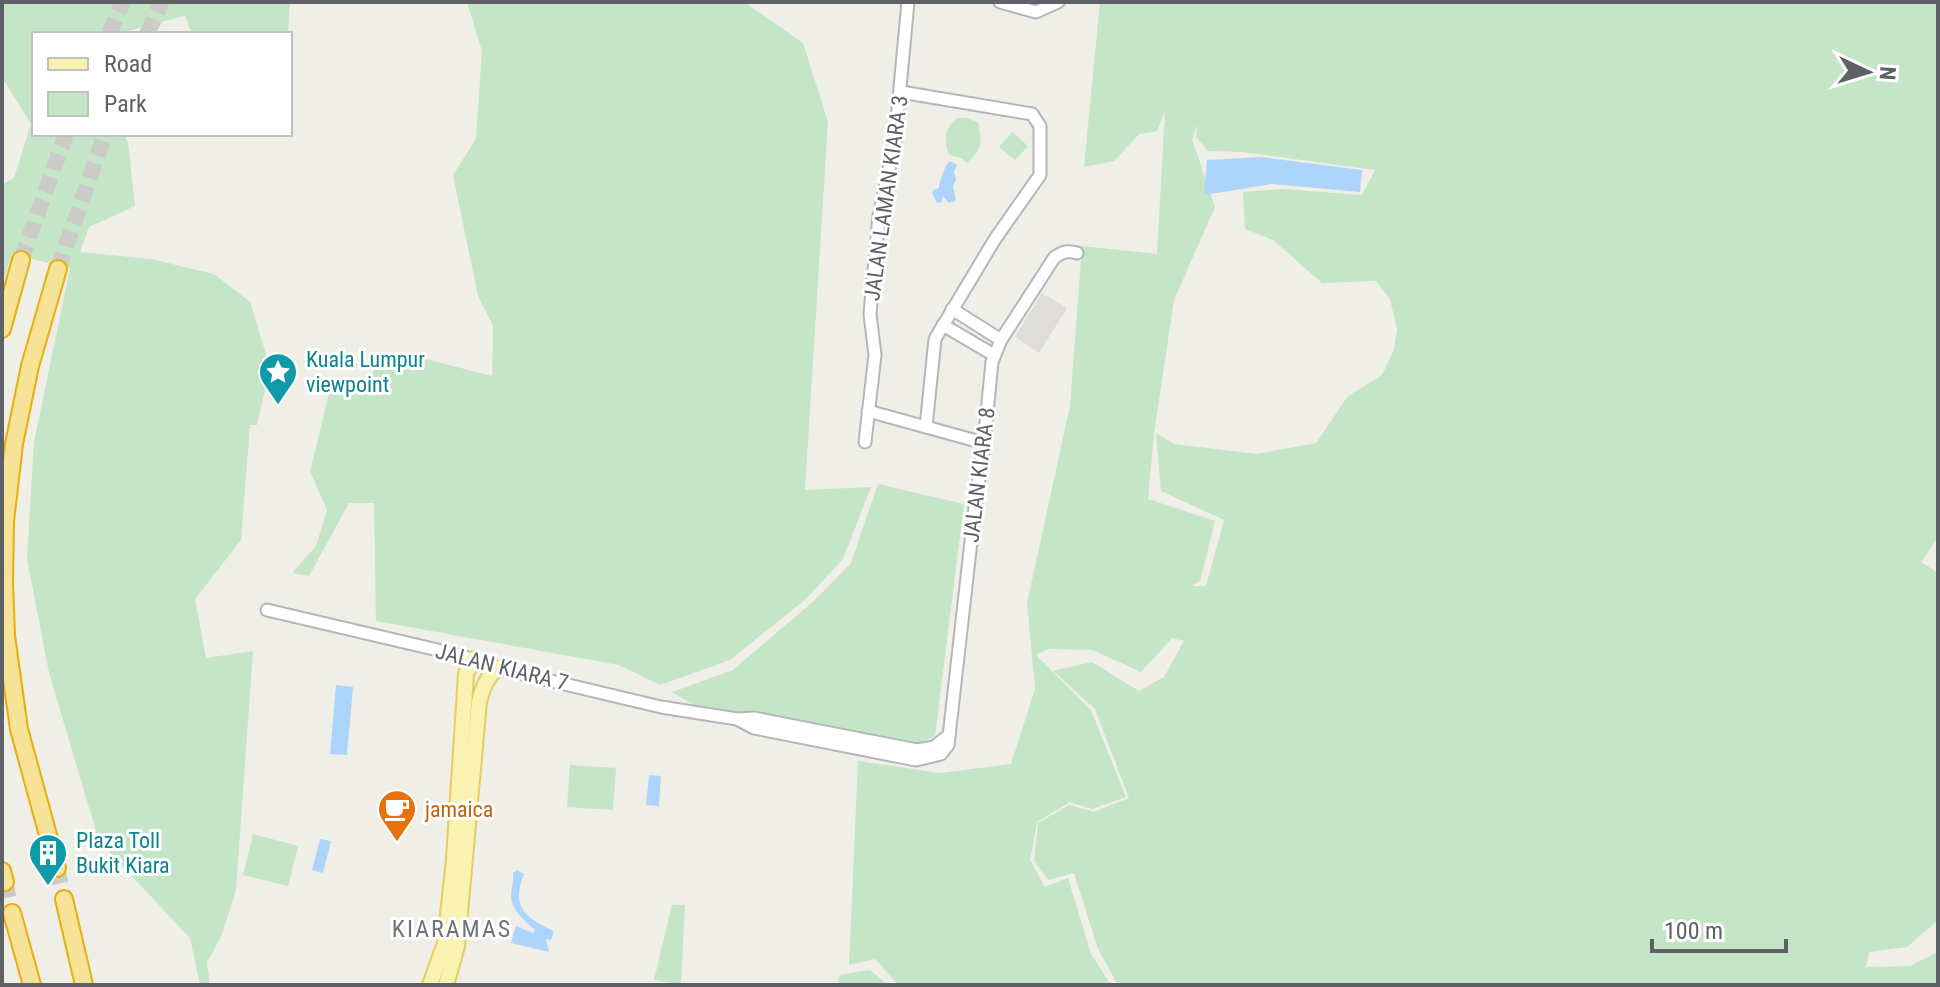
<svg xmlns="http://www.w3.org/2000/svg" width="1940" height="987" font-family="'Roboto Condensed',sans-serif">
  <rect width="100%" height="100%" fill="#efeee7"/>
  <polygon fill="#deddd9" points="1042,293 1067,308 1039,353 1015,337"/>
  <g fill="#c5e5c7" fill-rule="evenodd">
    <polygon points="2,2 290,2 288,34 192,34 185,16 128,31 126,34 34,34 34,134 123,134 128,142 135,206 89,227 80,252 151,259 214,274 250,302 270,367 257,425 250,425 241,540 195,599 206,658 253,651 236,890 221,937 207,962 210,985 200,985 190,938 99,841 49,673 27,559 34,442 70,268 12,254 2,285 2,185 14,178 31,124 2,77"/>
    <polygon points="467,2 744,2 803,43 828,122 805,490 871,487 843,559 807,598 730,660 660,685 619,665 376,621 374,503 349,503 309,576 292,573 316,546 327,510 310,471 332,381 362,395 376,366 410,355 492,376 493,326 478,296 453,175 476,139 482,51"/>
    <path d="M1100,2H1158L1166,4L1171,2H1938V537L1921,562L1938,573V920L1907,947L1869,952L1866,967L1910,966L1938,952V985H1118L1098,949L1074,873L1048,880L1034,861L1038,823L1069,805L1094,812L1129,798L1095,709L1053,671L1092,662L1139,691L1164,677L1184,641L1172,638L1141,672L1093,650L1049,649L1036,655L1091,710L1126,797L1092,809L1070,802L1037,822L1030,860L1045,887L1068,878L1091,954L1111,985H898L875,959L849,965L858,761L940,773L1011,764L1035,689L1027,603L1070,406L1082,246L1157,254L1165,111L1157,131L1139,134L1114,161L1084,167ZM1198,124L1196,137L1208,151L1242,152L1375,170L1362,195L1283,189L1243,192L1245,229L1273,240L1322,283L1376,281L1390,299L1397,329L1394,350L1382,375L1348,396L1316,443L1257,454L1174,444L1156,433L1161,491L1224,520L1206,586H1191L1200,581L1215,521L1148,499L1154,434L1174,300L1215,207L1192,139Z"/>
    <path d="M958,118H967L978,122C982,143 983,148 967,163L961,158L949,155C944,141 944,127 958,118Z"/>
    <polygon points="1012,132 1028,146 1015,160 999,147"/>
    <polygon points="878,484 964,504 935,736 910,747 694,705 672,692 733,670 815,600 851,563"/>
    <polygon points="570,765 616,768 613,810 567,807"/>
    <polygon points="253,834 298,846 288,886 243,875"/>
    <polygon points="672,905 685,905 681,985 654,980"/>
    <polygon points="870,970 888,985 838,985 839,975"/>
  </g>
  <g fill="#add4fa">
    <polygon points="1261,157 1362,170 1360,192 1272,184 1204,195 1207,160"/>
    <path d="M950,161L957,165L954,172L956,180L953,186L956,201L949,203L943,196L942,202L937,203L932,193L933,190L939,188C939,182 945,165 950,161Z"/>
    <polygon points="336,685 353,687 347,755 330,754"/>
    <polygon points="649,775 661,776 659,806 646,805"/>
    <polygon points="320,839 331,841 323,873 312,870"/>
    <path d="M517,870L524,874C511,905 524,918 554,931L551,940L546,939L549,952L511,943L516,926L533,933L535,930C524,920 512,911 511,895C511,887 514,882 513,873Z"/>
  </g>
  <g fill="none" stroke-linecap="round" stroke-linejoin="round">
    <g stroke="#cbcbc7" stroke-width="16" stroke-dasharray="16 8" stroke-linecap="butt">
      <polyline points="109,34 123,2"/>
      <polyline points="147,34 162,2"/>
      <polyline points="21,260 66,134"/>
      <polyline points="58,269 105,134"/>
      <polyline points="57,868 64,899"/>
      <polyline points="5,882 12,913"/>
    </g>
    <defs>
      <g id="minor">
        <polyline points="1000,2 1036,12 1058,2"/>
        <polyline points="901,92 1032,114 1040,126 1040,175 995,239 935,339 926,427"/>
        <polyline points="952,309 1001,340"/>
        <polyline points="943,325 994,355"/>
        <polyline points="868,411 984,443"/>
        <polyline points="865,442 875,355 870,314 879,216 895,141 908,2"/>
        <polyline points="267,610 459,655 497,668 661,707 737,719 754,718 917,750 934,747 949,735"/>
        <path d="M737,719L754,728L916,760L941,754L948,745L974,515L984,443L992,362L1001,340L1054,258C1062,252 1067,250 1077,253"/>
      </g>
      <g id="major">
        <polyline points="430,985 445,943 454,859 466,674 473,659"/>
        <path d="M446,985L457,946L479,702C483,687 486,679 497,668"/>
      </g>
      <g id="highway">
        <polyline points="2,329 21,260"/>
        <polyline points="57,868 19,729 6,636 4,582 5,521 14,444 30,366 58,269"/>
        <polyline points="2,871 5,882"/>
        <polyline points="64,899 84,985"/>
        <polyline points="12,913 32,985"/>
      </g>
    </defs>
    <use href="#minor" stroke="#b4b6ba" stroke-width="15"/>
    <use href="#major" stroke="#e9cb66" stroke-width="18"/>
    <use href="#highway" stroke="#e8ae0f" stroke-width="20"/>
    <use href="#minor" stroke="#fff" stroke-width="11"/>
    <use href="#major" stroke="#faf2b1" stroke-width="14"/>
    <use href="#highway" stroke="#f6e397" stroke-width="16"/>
  </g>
  <defs>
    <symbol id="sight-pin" viewBox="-11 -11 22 30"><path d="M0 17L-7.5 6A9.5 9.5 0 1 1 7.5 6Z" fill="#0f9aa8" stroke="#fff"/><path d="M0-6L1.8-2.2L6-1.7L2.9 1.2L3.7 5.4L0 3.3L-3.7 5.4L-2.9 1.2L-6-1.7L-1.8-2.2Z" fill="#fff"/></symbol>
    <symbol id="cafe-pin" viewBox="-11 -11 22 30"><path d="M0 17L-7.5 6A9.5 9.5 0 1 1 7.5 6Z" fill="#e8710a" stroke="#fff"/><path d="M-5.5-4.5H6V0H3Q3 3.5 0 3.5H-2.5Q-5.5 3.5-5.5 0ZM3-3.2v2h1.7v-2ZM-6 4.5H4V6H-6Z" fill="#fff"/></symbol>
    <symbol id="building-pin" viewBox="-11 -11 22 30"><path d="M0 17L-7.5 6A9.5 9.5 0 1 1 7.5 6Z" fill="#0f9aa8" stroke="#fff"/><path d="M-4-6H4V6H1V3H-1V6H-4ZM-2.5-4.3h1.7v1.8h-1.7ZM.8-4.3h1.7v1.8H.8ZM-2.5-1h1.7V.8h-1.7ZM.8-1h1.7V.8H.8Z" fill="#fff"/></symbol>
  </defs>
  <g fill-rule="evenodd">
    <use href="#sight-pin" x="256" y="350" width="44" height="60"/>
    <use href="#cafe-pin" x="375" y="787" width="44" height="60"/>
    <use href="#building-pin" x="26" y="831" width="44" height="60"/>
  </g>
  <g text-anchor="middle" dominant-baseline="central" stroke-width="6" stroke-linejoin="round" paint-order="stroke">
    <g font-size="22" fill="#5e6166" stroke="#fff">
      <text transform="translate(886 198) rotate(-82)">JALAN LAMAN KIARA 3</text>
      <text transform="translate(979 475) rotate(-83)">JALAN KIARA 8</text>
      <text transform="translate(502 667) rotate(14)">JALAN KIARA 7</text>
    </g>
    <g font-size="22" fill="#0d838f" stroke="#fff" text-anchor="start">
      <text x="306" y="359">Kuala Lumpur<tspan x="306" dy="25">viewpoint</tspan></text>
      <text x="76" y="840">Plaza Toll<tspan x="76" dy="25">Bukit Kiara</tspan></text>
    </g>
    <g font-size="22" fill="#c56008" stroke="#fff" text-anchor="start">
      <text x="425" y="809">jamaica</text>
    </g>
    <g font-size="24" letter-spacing="2" fill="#6f7378" stroke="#fff">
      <text x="452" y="929">KIARAMAS</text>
    </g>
  </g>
  <rect width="1940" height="987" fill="none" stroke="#5e6166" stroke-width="8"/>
  <rect x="32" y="32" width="260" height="104" fill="#ffffff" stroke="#bfc0c2" stroke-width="2"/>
  <rect x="48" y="58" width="40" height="12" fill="#faf2b1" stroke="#bfc0c2" stroke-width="2"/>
  <text x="104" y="72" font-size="24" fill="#5e6166">Road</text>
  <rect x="48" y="92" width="40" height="24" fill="#c5e5c7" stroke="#bfc0c2" stroke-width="2"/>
  <text x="104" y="112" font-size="24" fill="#5e6166">Park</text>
  <g transform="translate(1868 72) rotate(94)" stroke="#ffffff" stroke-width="6" paint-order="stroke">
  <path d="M0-6L14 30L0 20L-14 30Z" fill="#5e6166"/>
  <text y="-12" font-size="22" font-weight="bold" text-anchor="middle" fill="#5e6166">N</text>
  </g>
  <path d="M1652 939v12h134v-12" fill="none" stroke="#5e6166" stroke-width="4"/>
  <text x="1664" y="939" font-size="24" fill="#5e6166" stroke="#ffffff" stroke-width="6" paint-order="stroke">100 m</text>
</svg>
